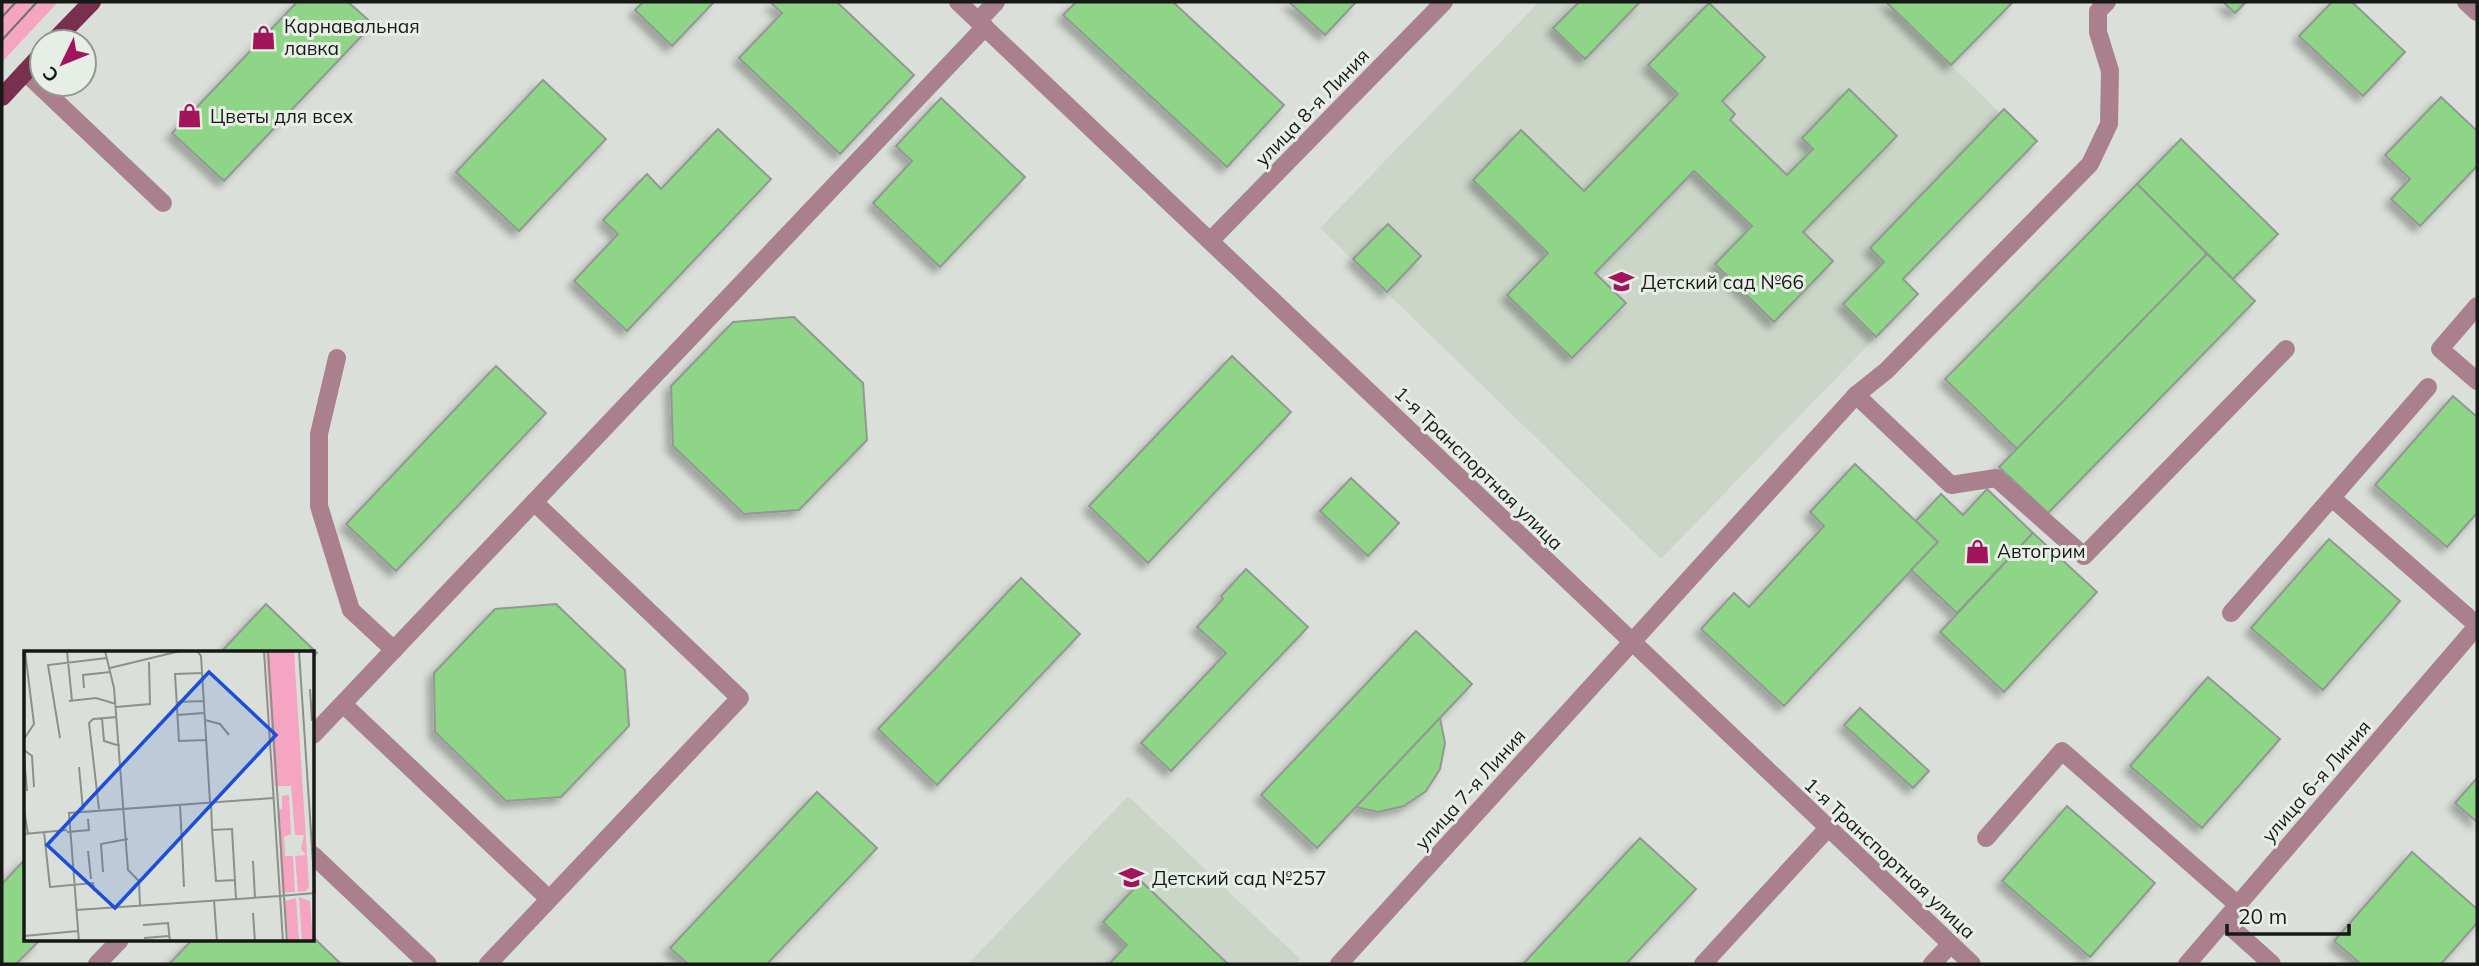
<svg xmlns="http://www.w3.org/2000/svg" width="2479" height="966" font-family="Mulish,sans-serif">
  <defs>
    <filter id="shadow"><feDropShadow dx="-6" dy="6" stdDeviation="3.5" flood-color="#0004"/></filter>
  </defs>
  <rect width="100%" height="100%" fill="#dae0d9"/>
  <g fill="#cbd6c9">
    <polygon points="1539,2 1886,2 2000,113 1870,248 1884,262 1844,305 1876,337 1661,559 1320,228"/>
    <polygon points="1128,796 1300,959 1295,964 968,964"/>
  </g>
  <polygon fill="#f5a4c1" points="2,2 58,2 2,62"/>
  <g fill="#8ed587" stroke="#929892" stroke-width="2" filter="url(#shadow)">
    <polygon points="297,2 348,2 373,24 224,181 172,133"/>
    <polygon points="643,2 714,2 672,46 635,10"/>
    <polygon points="774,2 837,2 914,75 840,154 739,58 782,13 772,4"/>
    <polygon points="1076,2 1173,2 1284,105 1227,167 1063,15"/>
    <polygon points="1289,2 1356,2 1325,35"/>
    <polygon points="1579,2 1640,2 1585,59 1553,28"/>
    <polygon points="1886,2 2013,2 1951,65"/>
    <polygon points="2223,2 2246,2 2235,13"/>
    <polygon points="2332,2 2352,2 2405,52 2363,96 2299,36"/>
    <polygon points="1709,3 1765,57 1722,101 1735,114 1730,120 1787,175 1813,149 1802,138 1849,89 1897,136 1803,232 1833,261 1774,322 1715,264 1752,226 1694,171 1595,273 1626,303 1572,358 1507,295 1548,253 1473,180 1521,130 1584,191 1678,94 1648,65"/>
    <polygon points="543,80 606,139 519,231 456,172"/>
    <polygon points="2441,97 2477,131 2477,166 2420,226 2391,199 2410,179 2385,155"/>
    <polygon points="941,98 1025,177 940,267 873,203 912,161 896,146"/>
    <polygon points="2004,109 2037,141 1903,279 1918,294 1876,337 1843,304 1884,262 1870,248"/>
    <polygon points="718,129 771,179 627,331 574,281 618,234 603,220 647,174 661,189"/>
    <polygon points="2181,139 2278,234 2233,279 2137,184"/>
    <polygon points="2137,184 2207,254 2017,449 1945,379"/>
    <polygon points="1388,224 1421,256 1387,292 1353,259"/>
    <polygon points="2207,254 2255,301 2048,513 1999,467"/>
    <polygon points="794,317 863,383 867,440 799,510 744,514 673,446 671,386 733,322"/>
    <polygon points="1232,356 1291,412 1148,563 1089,506"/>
    <polygon points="496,366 546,413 396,571 346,524"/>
    <polygon points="2453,396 2477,417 2477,513 2447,547 2375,485"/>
    <polygon points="1855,464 1938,542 1784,706 1701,629 1734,593 1749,607 1824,526 1810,512"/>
    <polygon points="1351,478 1399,523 1368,556 1320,511"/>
    <polygon points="1987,489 2033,533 1957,613 1911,570 1938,542 1916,521 1941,494 1963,515"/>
    <polygon points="2033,533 2097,592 2004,692 1940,632"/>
    <polygon points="2329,539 2400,601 2323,690 2251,628"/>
    <polygon points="1246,569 1308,627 1171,771 1141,743 1226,653 1197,627 1223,599 1221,596"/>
    <polygon points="1021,578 1080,634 937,785 878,729"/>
    <polygon points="266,604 317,653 313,656 313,653 220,653"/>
    <polygon points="556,604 625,670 629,726 561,797 506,801 435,732 434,673 495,609"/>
    <polygon points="1416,631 1472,684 1317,848 1261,795"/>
    <polygon points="2208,677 2280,739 2202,828 2130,766"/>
    <polygon points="1860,708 1929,771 1913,788 1844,725"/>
    <polygon points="1440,718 1445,743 1440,769 1426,791 1404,806 1378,812 1356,807"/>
    <polygon points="2477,778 2477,822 2455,803"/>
    <polygon points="817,792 877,848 767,964 688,964 670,948"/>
    <polygon points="2067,806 2155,883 2090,957 2002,881"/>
    <polygon points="1640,838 1696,889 1626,964 1523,964"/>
    <polygon points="2412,852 2477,909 2477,923 2441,964 2361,964 2334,941"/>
    <polygon points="26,858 26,940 40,940 16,964 2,964 2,884"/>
    <polygon points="1141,881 1228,964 1109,964 1127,945 1103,922"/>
    <polygon points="313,937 341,964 169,964 192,940 313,940"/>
  </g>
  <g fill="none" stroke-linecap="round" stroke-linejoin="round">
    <g stroke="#ab808e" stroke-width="18">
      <polyline points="978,21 996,2"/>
      <polyline points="25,72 163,203"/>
      <polyline points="2477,306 2440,349 2477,381"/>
      <polyline points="337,358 319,434 319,506 351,610 394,650"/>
      <polyline points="1856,395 1951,485 1996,478 2084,556 2286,349"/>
      <polyline points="2332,498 2477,625"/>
      <polyline points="2231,613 2428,387"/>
      <polyline points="1632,642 1856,395 1886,371 2090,164 2109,124 2110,71 2098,32 2098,11 2107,2"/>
      <polyline points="343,704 549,899"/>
      <polyline points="313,735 985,27"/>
      <polyline points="1986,838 2062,751 2238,905"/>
      <polyline points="313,855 428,964"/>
      <polyline points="2224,921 2272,964"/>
      <polyline points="97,964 120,940"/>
      <polyline points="488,964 740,698 534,502"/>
      <polyline points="1703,964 1828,828"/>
      <polyline points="1932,964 1950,945"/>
    </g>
    <polyline stroke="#ab808e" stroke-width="18" points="1210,241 1444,2"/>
    <g stroke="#ab808e" stroke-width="18">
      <polyline points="958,2 1972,964"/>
      <polyline points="2466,2 2477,12"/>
      <polyline points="1339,964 1632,642"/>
      <polyline points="2187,964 2477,626"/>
    </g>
    <g stroke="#792f4e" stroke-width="18">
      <polyline points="53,42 92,2"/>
      <polyline points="2,97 42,54"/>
    </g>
    <g stroke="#6f736f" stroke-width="2">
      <polyline points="2,17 16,2"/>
      <polyline points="2,40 37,2"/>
    </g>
  </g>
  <defs>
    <symbol id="shop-bare" viewBox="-9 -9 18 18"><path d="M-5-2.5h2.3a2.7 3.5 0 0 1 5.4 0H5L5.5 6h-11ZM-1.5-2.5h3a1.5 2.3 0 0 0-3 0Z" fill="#a2155d" stroke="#e7eee6" stroke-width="2.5" paint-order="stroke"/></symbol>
    <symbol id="school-bare" viewBox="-9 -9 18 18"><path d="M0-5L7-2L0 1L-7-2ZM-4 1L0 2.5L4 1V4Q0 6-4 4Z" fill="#a2155d" stroke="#e7eee6" stroke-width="2.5" paint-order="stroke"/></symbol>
  </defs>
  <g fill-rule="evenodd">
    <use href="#shop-bare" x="246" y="20" width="35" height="35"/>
    <use href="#shop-bare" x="172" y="98" width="35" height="35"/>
    <use href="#school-bare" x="1604" y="264" width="35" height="35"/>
    <use href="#shop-bare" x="1960" y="534" width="35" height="35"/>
    <use href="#school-bare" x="1114" y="860" width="35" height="35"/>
  </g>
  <g text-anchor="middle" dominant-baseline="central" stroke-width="6" stroke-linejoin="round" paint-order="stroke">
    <g font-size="19" fill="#171917" stroke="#e7eee6" text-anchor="start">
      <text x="284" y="26">Карнавальная<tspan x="284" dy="22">лавка</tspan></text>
      <text x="210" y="116">Цветы для всех</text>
      <text x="1641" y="282">Детский сад №66</text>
      <text x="1997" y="551">Автогрим</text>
      <text x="1152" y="878">Детский сад №257</text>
    </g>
    <g font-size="19" fill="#171917" stroke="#e7eee6">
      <text transform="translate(1312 107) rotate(-46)">улица 8-я Линия</text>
      <text transform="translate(1479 468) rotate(44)">1-я Транспортная улица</text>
      <text transform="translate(2316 781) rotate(-49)">улица 6-я Линия</text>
      <text transform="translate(1470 789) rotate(-48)">улица 7-я Линия</text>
      <text transform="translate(1890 858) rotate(43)">1-я Транспортная улица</text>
    </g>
  </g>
  <g transform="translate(24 651)">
    <rect width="290" height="290" fill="#dae0d9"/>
    <path d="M242,0H270L285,236L282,240L274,241L271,205L282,204L277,198L280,184H271L267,135H251ZM265,144L267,183L260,186L261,205H269L271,241L258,242L254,158H258V145ZM275,246L286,250L289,290H278ZM272,247L275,290H264L261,250Z" fill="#f5a4c1"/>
    <path fill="none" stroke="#8c908b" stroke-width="2" d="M43,0L48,50M81,0L90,37L104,219L115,230L116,254M173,0L177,5L186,151M240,0L259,291M244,0L263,291M275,0L291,242M86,17L156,0M178,22L151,23L155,90L182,89M60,37L59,24L87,21M286,38L288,70M45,50L72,47L92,53M153,51L180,50M92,56L126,53L125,11M153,64L180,62M78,67L80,90L96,95M181,69L196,73L205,84M36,87L24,14L83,7M0,88L10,73L1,0M0,99L8,105L10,136M0,104L3,140M55,116L59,159M187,151L188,179L208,178L212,248M156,153L160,236M75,158L65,72L69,68L93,66M0,159L4,183M188,179L192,230L211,229M20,181L26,236L69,232L70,240M43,181L65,179L64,168M0,183L43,179M64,200L67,228M229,210L231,247M79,221L77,193L104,188M256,245L291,242M190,249L193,291M52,259L256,245M229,262L231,291M119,274L144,272L146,291M0,285L54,280M120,287L145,285M55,291L45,162L249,147"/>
    <path fill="#1d4ed8" fill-opacity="0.15" stroke="#1d4ed8" stroke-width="3.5" d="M185,21L252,84L91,257L23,194Z"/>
    <rect width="290" height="290" fill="none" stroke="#171917" stroke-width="3.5"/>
  </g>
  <rect width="2479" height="966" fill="none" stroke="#171917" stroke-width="7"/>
  <g transform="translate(63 63) rotate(227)"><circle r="33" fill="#e7eee6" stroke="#949993" stroke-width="2"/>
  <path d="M0-5L12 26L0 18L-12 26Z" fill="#a2155d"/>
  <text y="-10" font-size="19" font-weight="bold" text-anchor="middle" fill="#171917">С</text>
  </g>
  <path d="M2227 924v10h122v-10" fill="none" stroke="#171917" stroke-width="3.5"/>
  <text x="2238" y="924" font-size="21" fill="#171917" stroke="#e7eee6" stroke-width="5" paint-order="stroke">20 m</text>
</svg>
